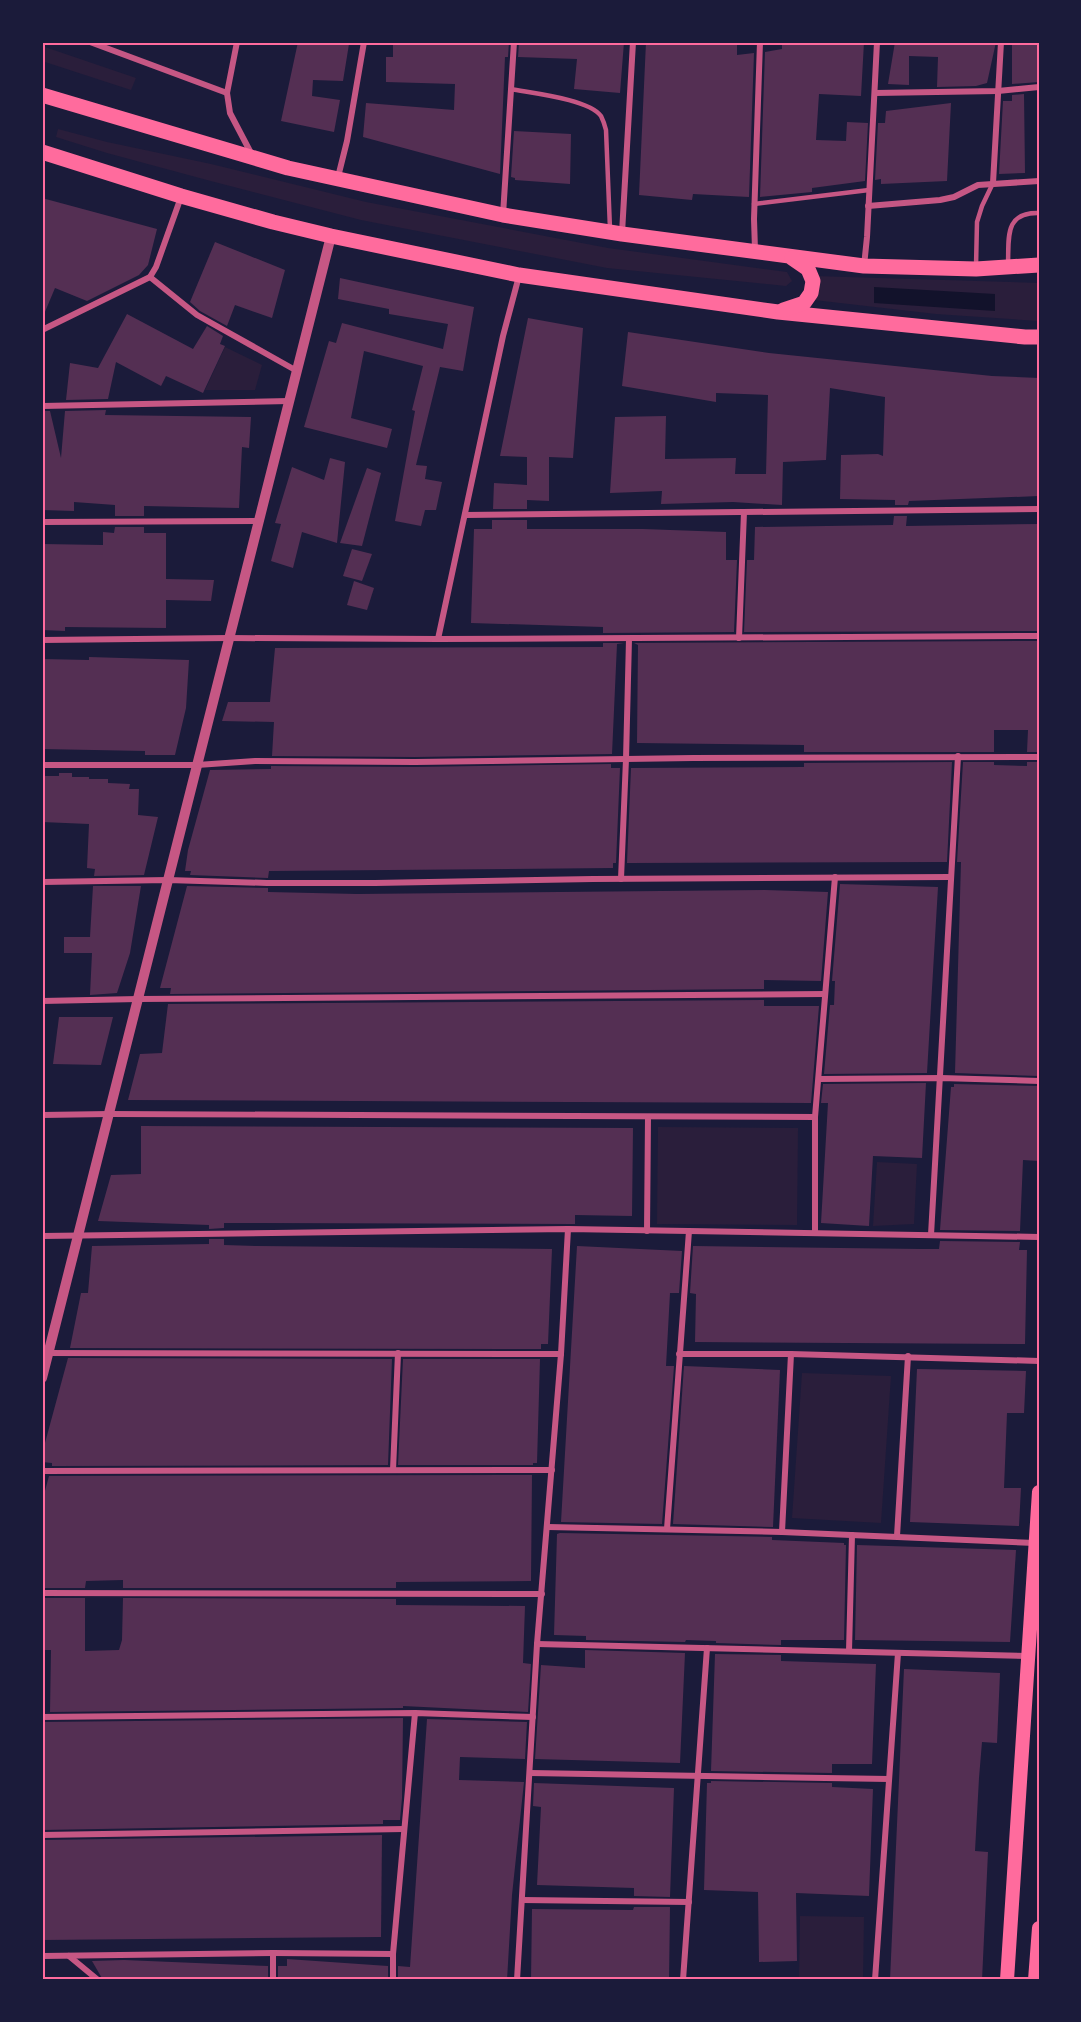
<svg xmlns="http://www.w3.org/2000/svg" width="1081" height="2022" font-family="'Golos Text',sans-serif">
  <rect width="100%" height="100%" fill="#1b1b3a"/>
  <g fill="#2a1e3b">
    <polygon points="42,46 136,78 131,90 42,61"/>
    <polygon points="58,129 107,142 211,164 366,202 608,248 787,272 792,281 786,286 607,268 361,220 207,180 107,153 56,137"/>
    <polygon points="814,276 1039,283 1039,321 936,314 814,300"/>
    <polygon points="225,347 262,365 255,390 205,390"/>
    <polygon points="658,1127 798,1128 797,1225 657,1224"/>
    <polygon points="877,1162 917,1164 914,1224 873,1226"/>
    <polygon points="802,1373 891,1376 881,1523 792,1518"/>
    <polygon points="800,1916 864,1917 863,1980 799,1980"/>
  </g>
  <polygon fill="#12122b" points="874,287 995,294 995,311 874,303"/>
  <g fill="#542f53">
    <polygon points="298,42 338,42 349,44 343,81 313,80 312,96 340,100 334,132 281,121"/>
    <polygon points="393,42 509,42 508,57 505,57 500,174 363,137 366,103 454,110 455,84 386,82 386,57 393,57"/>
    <polygon points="519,42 624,42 620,93 574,89 577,59 518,57"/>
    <polygon points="646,42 737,42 737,55 754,53 749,197 693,194 692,200 639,195"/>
    <polygon points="782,42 864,42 861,96 819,94 816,140 846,141 847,122 868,123 865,181 812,188 812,192 760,197 765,52 782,49"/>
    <polygon points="895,42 996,42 987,83 976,86 937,87 938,57 909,56 909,85 888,84"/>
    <polygon points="1012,42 1039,42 1039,82 1012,84"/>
    <polygon points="1024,94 1025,173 999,174 1003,101 1012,101 1012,95"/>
    <polygon points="951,103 947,181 881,184 881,179 875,180 878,123 885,123 886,111"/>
    <polygon points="514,131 571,134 570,184 515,180 515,178 511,177"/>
    <polygon points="42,198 157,229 148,265 139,275 87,301 55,288 42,319"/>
    <polygon points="215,242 285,270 272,318 235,305 227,326 200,311 190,302"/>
    <polygon points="340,278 474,307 463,371 440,367 416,465 427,466 425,479 442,482 436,510 425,510 421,526 395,521 415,411 412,410 423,366 364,351 351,418 392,429 387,448 304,427 329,341 336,343 342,323 443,349 448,324 389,314 389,309 338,299"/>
    <polygon points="127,314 193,349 207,326 223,336 220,344 225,346 203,393 166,376 161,386 116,362 108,399 66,400 70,363 98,368"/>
    <polygon points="528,318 583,328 573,458 549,457 549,501 527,500 527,509 493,509 494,483 527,485 527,457 500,456"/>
    <polygon points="628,332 769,353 992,376 1039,378 1039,496 909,501 908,505 895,505 895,500 840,499 841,455 878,454 883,456 885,397 830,388 826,460 783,462 782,505 733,502 661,504 662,491 610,493 615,417 666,416 665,459 736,458 735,474 766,474 768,395 716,393 716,402 622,386"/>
    <polygon points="106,410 105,415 251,417 249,448 242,447 239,508 144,506 144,516 115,516 115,505 74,502 74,511 42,510 42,411 50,411 61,458 65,411"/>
    <polygon points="330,458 345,462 337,543 302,532 293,568 271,561 281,524 275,523 292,467 324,480"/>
    <polygon points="367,468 381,473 362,546 340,543"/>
    <polygon points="894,516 907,516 906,526 1039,524 1039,631 744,632 747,560 754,560 755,527 893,525"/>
    <polygon points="492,520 527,520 527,529 643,529 726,532 726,560 737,560 734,632 603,633 603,627 471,623 474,529 492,529"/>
    <polygon points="115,527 144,527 144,533 166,533 166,579 214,580 211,601 166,600 166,628 65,627 65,631 42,630 42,544 103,545 103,532 114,533"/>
    <polygon points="352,549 372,554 362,581 343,576"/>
    <polygon points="354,581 374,588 367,610 347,605"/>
    <polygon points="1039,641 1039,752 1027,752 1028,730 994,730 994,752 804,752 804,745 637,743 638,645 634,643"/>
    <polygon points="603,643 624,643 617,644 612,754 415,757 272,756 274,722 222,721 228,702 270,702 275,648 603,647"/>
    <polygon points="89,657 189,660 186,708 175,755 145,755 145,751 42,749 42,659 89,660"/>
    <polygon points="952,762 947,862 627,863 631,768 804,767 804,763"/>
    <polygon points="963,762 994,762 994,765 1027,766 1027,762 1039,762 1039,1076 955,1073 961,862 957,862"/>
    <polygon points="611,764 611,768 620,768 616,863 613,863 613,868 269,871 268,878 190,875 191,871 185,871 188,850 210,770 271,769 271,766 415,767"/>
    <polygon points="59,773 72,773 72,777 89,777 89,779 108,779 108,783 130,784 129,789 139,789 138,815 158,817 144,875 94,876 95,869 87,868 89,824 42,822 42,776 59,776"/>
    <polygon points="840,884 938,887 927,1073 824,1074 830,1005 834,1005 835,981 832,981"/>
    <polygon points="93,886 141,886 130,953 117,993 90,995 92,953 64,953 64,937 90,937"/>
    <polygon points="187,886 268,888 268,892 357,894 765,890 828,892 821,981 764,980 764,989 170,994 171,988 160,988"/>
    <polygon points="764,1000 764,1006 819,1006 811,1103 128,1100 140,1054 162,1053 168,1004"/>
    <polygon points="59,1017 113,1017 101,1065 53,1064"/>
    <polygon points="926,1083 922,1158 873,1156 869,1226 821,1223 828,1103 821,1103 823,1084"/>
    <polygon points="954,1084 1039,1086 1039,1161 1023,1160 1020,1231 940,1230 951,1087 954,1087"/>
    <polygon points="141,1126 633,1128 632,1216 575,1215 575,1224 258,1223 224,1223 224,1228 209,1229 209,1225 98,1221 111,1175 141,1174"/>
    <polygon points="209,1239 224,1239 224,1245 258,1246 552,1249 548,1344 541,1344 541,1349 70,1348 81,1293 88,1293 92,1246 209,1244"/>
    <polygon points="940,1241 1020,1242 1019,1250 1027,1250 1025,1344 695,1342 696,1294 690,1293 693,1246 921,1249 939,1249"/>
    <polygon points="577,1246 682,1251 679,1293 670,1293 666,1366 674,1366 662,1524 561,1522"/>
    <polygon points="68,1358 392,1359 388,1465 52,1466 52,1463 42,1462 42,1454"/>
    <polygon points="403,1359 540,1359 537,1463 533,1463 533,1465 398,1465"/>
    <polygon points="684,1366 780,1370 773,1527 673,1524"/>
    <polygon points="917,1369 1026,1371 1024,1413 1007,1413 1004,1488 1021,1488 1019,1526 910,1522"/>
    <polygon points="532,1475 531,1581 396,1582 396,1588 123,1588 123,1580 86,1581 85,1588 42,1588 42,1502 49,1476"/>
    <polygon points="560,1533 772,1537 772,1540 844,1543 844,1545 846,1545 844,1640 781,1640 781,1645 716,1643 716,1641 686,1640 685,1642 586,1640 586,1636 554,1635 557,1534"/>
    <polygon points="857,1545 1016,1550 1010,1642 855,1640"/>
    <polygon points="42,1598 85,1598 85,1651 119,1650 122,1640 123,1598 396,1599 396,1605 525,1606 523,1663 531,1664 528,1712 403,1706 403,1708 50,1712 51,1650 42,1650"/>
    <polygon points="585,1650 685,1653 680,1763 535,1759 541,1665 585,1668"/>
    <polygon points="715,1654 781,1655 781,1661 876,1664 872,1764 832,1764 832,1773 711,1771"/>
    <polygon points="904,1669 1000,1673 997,1743 982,1742 979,1778 975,1851 988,1852 982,1980 890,1980"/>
    <polygon points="403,1718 402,1798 400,1820 383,1820 383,1824 42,1830 42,1722"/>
    <polygon points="427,1719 527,1722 525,1759 460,1757 459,1780 524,1782 512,1895 507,1980 398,1980 398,1966 410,1967"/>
    <polygon points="711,1781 832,1783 832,1787 873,1789 869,1896 796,1893 797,1961 759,1962 758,1892 704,1890 707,1783 711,1783"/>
    <polygon points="534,1783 674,1788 670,1897 634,1896 634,1888 537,1885 541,1807 533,1806"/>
    <polygon points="382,1835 381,1937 42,1940 42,1840"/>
    <polygon points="634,1907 670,1907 669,1980 531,1980 532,1909 633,1910"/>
    <polygon points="287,1959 388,1966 388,1980 278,1980 278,1966 287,1966"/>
    <polygon points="124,1960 268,1966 268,1980 103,1980 92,1961"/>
  </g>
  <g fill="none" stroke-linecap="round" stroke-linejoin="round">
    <g stroke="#c65784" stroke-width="4.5">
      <path d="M511,89C531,93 589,99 601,116C603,120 605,126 606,130L610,229"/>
      <polyline points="754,204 869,190"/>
      <path d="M1008,264C1009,238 1004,212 1039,213"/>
      <polyline points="976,267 977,222 982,206 993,183"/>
    </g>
    <g stroke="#c65784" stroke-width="6">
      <polyline points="90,42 227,93"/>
      <polyline points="237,42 227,93 230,113 252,155"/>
      <polyline points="875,93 998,91 1039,87"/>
      <polyline points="338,177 347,141 364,42"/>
      <polyline points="993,183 1001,42"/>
      <polyline points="868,206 940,200 954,197 978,185 1039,181"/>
      <polyline points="503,215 514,42"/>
      <polyline points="622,233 633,42"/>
      <polyline points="755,250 754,219 760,42"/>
      <polyline points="864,266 867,237 877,42"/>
      <polyline points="150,277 197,315 297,371"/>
      <polyline points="42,330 150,277 156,267 181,197"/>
      <polyline points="42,406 289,401"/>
      <polyline points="465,515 1039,509"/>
      <polyline points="42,522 259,521"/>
      <polyline points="739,638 744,512"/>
      <polyline points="438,639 503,336 519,276"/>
      <polyline points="42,640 229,638 438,639 1039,636"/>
      <polyline points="42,765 197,765 255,761 415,762 693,758 1039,757"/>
      <polyline points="621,879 626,759 629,639"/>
      <polyline points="42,882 168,880 267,883 375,883 593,879 950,877"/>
      <polyline points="42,1001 138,999 825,994"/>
      <polyline points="819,1079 941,1078 1039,1081"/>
      <polyline points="42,1115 109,1114 815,1117"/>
      <polyline points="647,1231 648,1117"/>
      <polyline points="815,1232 815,1117 835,877"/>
      <polyline points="931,1235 958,756"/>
      <polyline points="42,1236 568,1229 1039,1237"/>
      <polyline points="42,1353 561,1354"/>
      <polyline points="679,1354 791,1354 1039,1361"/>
      <polyline points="393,1470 398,1353"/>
      <polyline points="42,1471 552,1470"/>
      <polyline points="548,1527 782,1532 1035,1543"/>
      <polyline points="667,1529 689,1231"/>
      <polyline points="782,1532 791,1354"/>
      <polyline points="897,1536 908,1356"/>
      <polyline points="42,1593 542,1594"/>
      <polyline points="537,1644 1029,1656"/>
      <polyline points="849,1651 852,1535"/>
      <polyline points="42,1717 415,1713 533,1717"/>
      <polyline points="530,1773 889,1779"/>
      <polyline points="42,1835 404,1829"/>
      <polyline points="522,1900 689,1902"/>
      <polyline points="42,1956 273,1953 393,1954"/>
      <polyline points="69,1956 98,1980"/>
      <polyline points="273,1980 273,1953"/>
      <polyline points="393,1980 393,1954 415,1713"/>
      <polyline points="517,1980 537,1644 561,1354 568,1229"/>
      <polyline points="683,1980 707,1648"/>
      <polyline points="875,1980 898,1653"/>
    </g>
    <polyline stroke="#c65784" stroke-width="10" points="42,1378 331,236"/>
    <g stroke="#ff6b9d" stroke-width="14">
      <polyline points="1007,1980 1039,1492"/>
      <polyline points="1035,1980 1039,1928"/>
    </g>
    <g stroke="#ff6b9d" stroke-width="15">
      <polyline points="42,95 288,168 503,215 622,234 864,266 976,269 1039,265"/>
      <polyline points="42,152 181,196 273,222 331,236 519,275 778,312 1025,337 1039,337"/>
      <polyline points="783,310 804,303 811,293 813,281 808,269 792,258"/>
    </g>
  </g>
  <rect width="1081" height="2022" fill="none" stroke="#1b1b3a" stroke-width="87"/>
  <rect x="44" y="44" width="994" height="1934" fill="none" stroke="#ff6b9d" stroke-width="2"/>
</svg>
